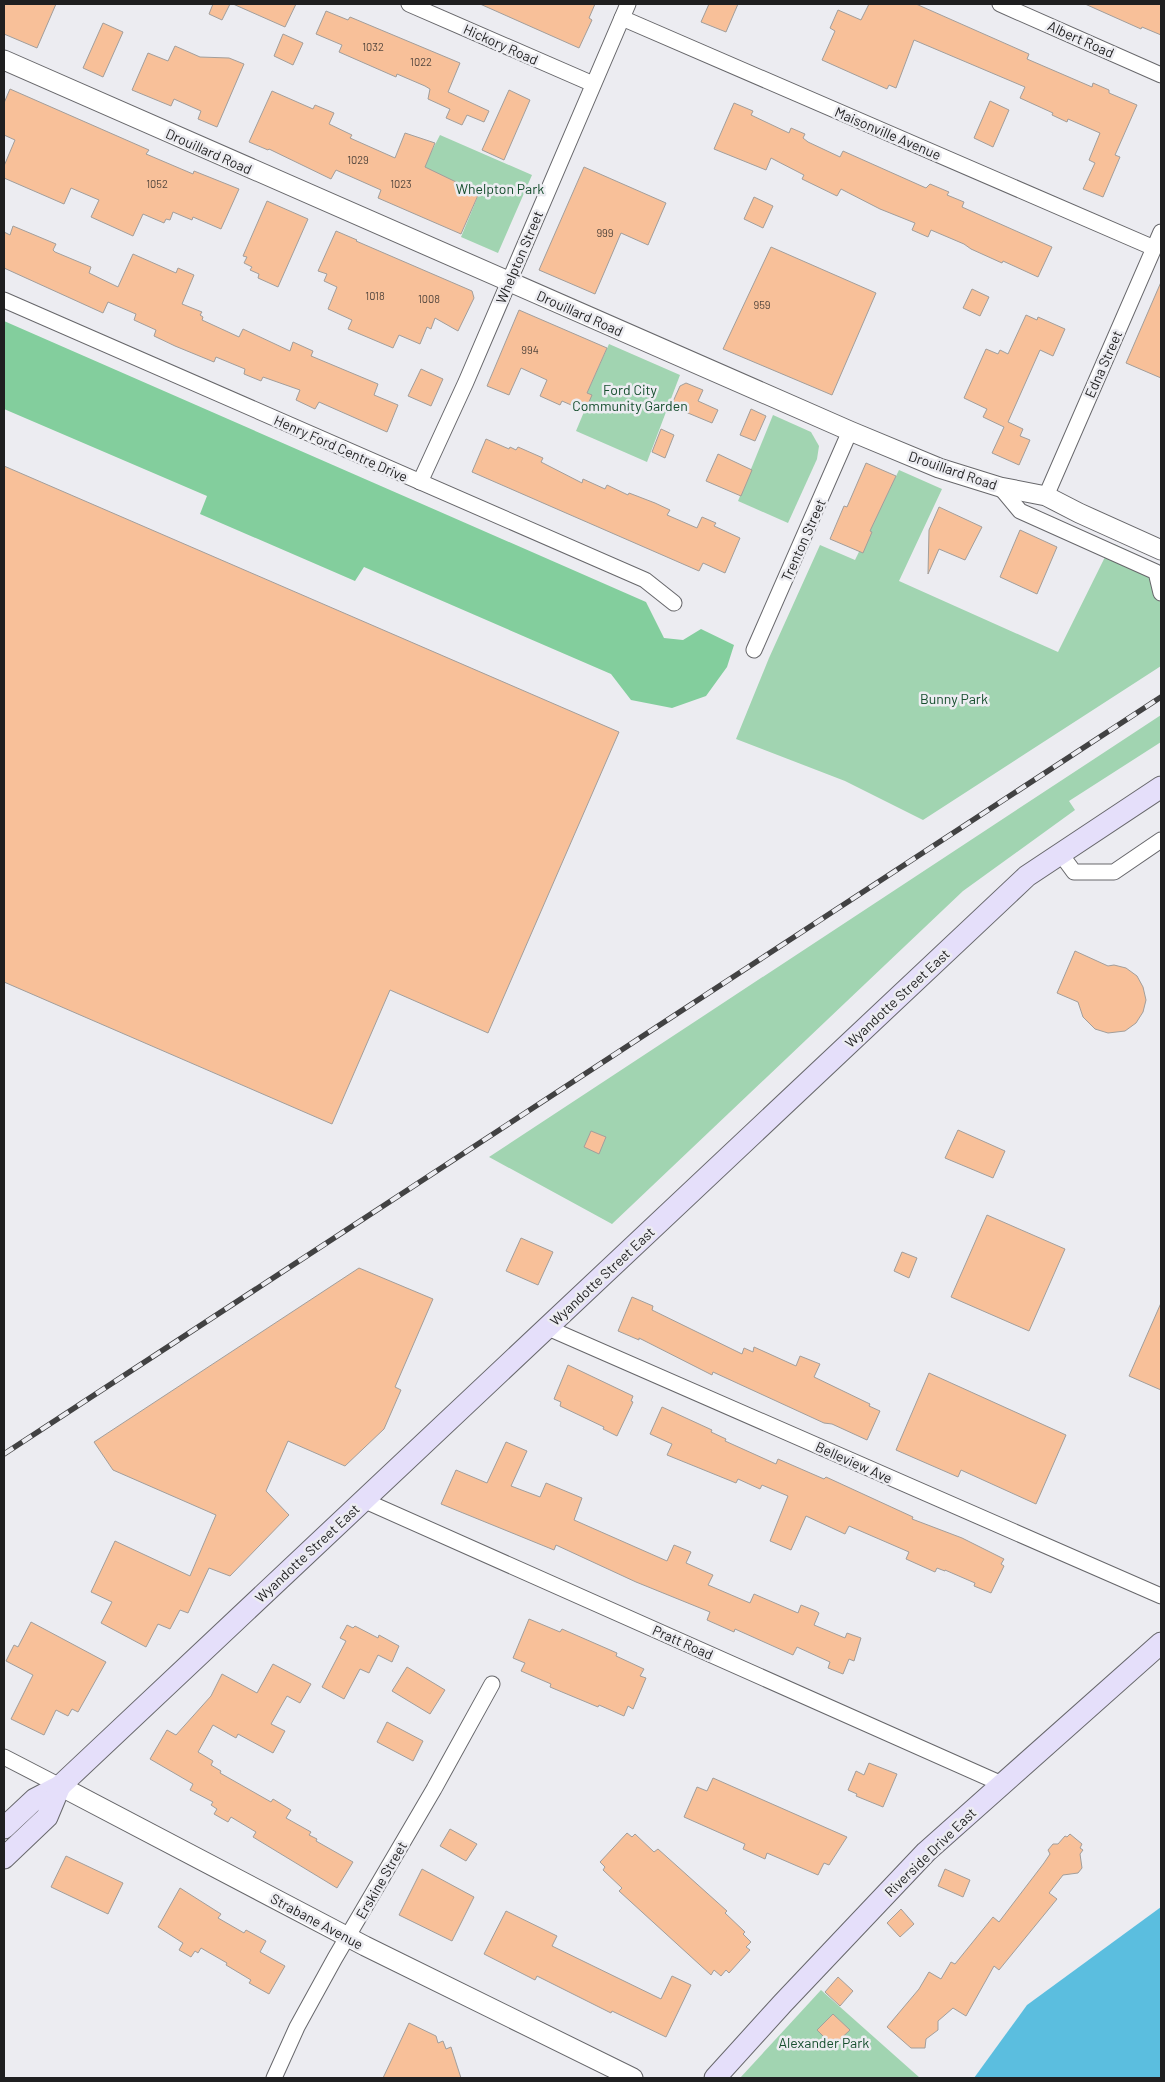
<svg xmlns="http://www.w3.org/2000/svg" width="1165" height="2082" font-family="Barlow,sans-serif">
  <rect width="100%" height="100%" fill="#ececf1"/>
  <g fill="#a1d4b1">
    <polygon points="440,135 532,175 498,253 461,237 478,196 421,172"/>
    <polygon points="609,344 680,375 647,462 576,431 591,395 587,393"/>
    <polygon points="773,415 811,432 819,446 817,459 788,523 738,501"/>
    <polygon points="899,470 942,489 899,581 1058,652 1104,559 1114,544 1161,566 1161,666 923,820 845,781 736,739 769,658 820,545 855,560"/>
    <polygon points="1161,715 1161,742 1069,801 1075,810 963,891 612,1224 489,1157"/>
    <polygon points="821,1990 920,2078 740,2078"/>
  </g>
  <polygon fill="#83ce9d" points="4,321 646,602 664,638 683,640 701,629 734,645 727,667 706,696 672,708 631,700 611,674 364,567 355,581 200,514 207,496 4,409"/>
  <polygon fill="#5bbedf" points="1161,1907 1161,2078 974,2078 1027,2005"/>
  <g fill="#f8c099" stroke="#a29e9b">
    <polygon points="4,4 56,4 37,48 4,34"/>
    <polygon points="213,4 230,4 222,20 209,14"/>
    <polygon points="233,4 296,4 285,27"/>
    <polygon points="480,4 595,4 589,18 592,20 579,48"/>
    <polygon points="709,4 738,4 726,32 701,22"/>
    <polygon points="869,4 916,4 1029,54 1027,59 1092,87 1093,83 1109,90 1109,93 1137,105 1115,155 1120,157 1103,197 1083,189 1095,163 1089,160 1100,133 1068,119 1067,122 1052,115 1053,113 1020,98 1025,87 914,40 896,88 889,85 887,89 822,60 835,31 830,28 838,10 861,20"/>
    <polygon points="1085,4 1161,4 1161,35 1142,27 1141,29"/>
    <polygon points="326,11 348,20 350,17 460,63 448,92 489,111 484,122 467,115 462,125 446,118 450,109 428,99 430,89 425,86 397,74 396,77 339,52 342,45 316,34"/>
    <polygon points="103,23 123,32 103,77 83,68"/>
    <polygon points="283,34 303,43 293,65 274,56"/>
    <polygon points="175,46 200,57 229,58 244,64 217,127 198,119 201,111 174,99 171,106 132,90 148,53 168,61"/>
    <polygon points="10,89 149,150 146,154 193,174 194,171 239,189 221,229 193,217 192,220 173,212 170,220 166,219 164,223 143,214 133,236 91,217 99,200 71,188 64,204 4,178 4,166 15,140 4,135 4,103"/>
    <polygon points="509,90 530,100 504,160 482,150"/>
    <polygon points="272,91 313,109 315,105 334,113 329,124 352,135 350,138 395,158 405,133 435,143 425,167 479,193 461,234 378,198 381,190 336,170 331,179 269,149 268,150 249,142"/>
    <polygon points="990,101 1009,110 993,147 974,138"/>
    <polygon points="734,103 753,111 751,115 789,133 791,128 805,134 803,138 808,142 840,157 843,151 926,188 930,184 949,192 947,195 964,202 962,207 1052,247 1038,277 1003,261 1002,263 971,249 964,244 931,230 928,237 912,230 915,223 880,209 841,189 837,196 802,179 804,175 771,158 766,170 714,149"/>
    <polygon points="584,167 666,203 648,245 621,233 595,294 539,270"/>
    <polygon points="754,197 773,206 763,228 744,219"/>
    <polygon points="267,201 308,219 278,287 258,278 259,274 250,270 252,267 244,263 247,257 243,256"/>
    <polygon points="13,226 56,244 53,250 55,252 91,267 89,273 118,287 133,254 176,273 178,268 194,275 182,304 202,312 200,315 203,317 202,320 239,337 243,329 290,351 293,342 313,351 311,356 378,384 374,395 398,405 387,432 319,402 315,409 296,400 300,390 263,377 261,381 244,374 245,369 216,357 214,362 175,346 154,336 156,330 134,320 136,314 108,302 103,313 4,268 4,232 10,235"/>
    <polygon points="336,231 357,240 356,241 472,291 474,298 458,331 435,318 431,329 427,327 420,344 399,335 393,348 348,329 352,320 328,309 337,287 324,281 327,274 318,271"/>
    <polygon points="771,247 876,293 832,395 723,349"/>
    <polygon points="1161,282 1161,378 1126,363"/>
    <polygon points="972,289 989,297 980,316 963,308"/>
    <polygon points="519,310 607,348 587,393 592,395 585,411 562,401 560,405 540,396 547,380 521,368 509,395 487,386"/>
    <polygon points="1026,315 1037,320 1038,317 1065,329 1053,356 1040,350 1008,422 1023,429 1020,436 1030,440 1019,465 992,453 1004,427 983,417 987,409 964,398 986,349 998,354 1000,350 1008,354"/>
    <polygon points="421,369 443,379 431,406 408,396"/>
    <polygon points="686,383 703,390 698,401 718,410 712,423 671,406 680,386"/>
    <polygon points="751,409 766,416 755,441 740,435"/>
    <polygon points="661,429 674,435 665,458 652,452"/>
    <polygon points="486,439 509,449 510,447 516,450 518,447 543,458 541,462 582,483 583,479 605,489 607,485 628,495 629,493 655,503 670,510 667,515 697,528 702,517 716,523 714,526 740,538 725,573 703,563 699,571 472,472"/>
    <polygon points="718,454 752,470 741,496 706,481"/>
    <polygon points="866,463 896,476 870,531 872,532 863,553 830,539 844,506 847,507"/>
    <polygon points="4,466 619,732 488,1033 390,990 332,1124 4,982"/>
    <polygon points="939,507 982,527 965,560 939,549 928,574 929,530"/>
    <polygon points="1020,530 1057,547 1037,594 1000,577"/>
    <polygon points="1075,951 1108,966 1114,965 1126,968 1137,976 1143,987 1146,1000 1143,1012 1136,1023 1125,1031 1108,1033 1095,1029 1083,1017 1078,1002 1057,993"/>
    <polygon points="958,1130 1005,1151 993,1178 945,1158"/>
    <polygon points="591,1131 606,1137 599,1154 584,1147"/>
    <polygon points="987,1215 1065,1249 1029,1331 951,1297"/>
    <polygon points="521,1238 553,1252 538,1285 506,1271"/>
    <polygon points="902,1252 917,1258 909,1278 894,1271"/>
    <polygon points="359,1268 433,1299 395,1387 401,1390 384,1429 345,1466 288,1441 266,1491 289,1515 230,1576 209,1568 188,1613 180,1610 170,1629 158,1624 146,1647 101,1623 112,1602 91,1592 115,1541 190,1576 216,1515 113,1470 94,1442"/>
    <polygon points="632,1297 653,1306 652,1310 742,1354 744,1348 753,1352 754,1347 796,1366 800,1356 820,1364 814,1377 870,1404 869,1406 880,1411 867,1440 832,1424 824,1423 713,1372 712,1375 639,1338 639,1340 618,1331"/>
    <polygon points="1161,1303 1161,1390 1129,1376"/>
    <polygon points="568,1365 633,1396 631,1401 633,1402 617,1436 603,1429 604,1427 560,1406 561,1402 554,1399"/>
    <polygon points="929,1373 1066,1435 1036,1504 961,1470 958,1477 896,1450"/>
    <polygon points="662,1407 712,1430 711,1432 726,1439 725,1441 776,1464 778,1459 824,1479 826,1477 913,1517 912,1519 962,1538 1004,1559 1001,1564 1004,1566 991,1593 974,1586 975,1583 945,1570 945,1571 937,1568 935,1572 906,1559 909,1552 849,1526 845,1534 806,1516 791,1550 770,1541 788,1496 762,1485 760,1489 738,1479 736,1483 667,1455 672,1444 650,1434"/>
    <polygon points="506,1442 527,1451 511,1486 540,1497 546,1483 582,1498 574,1520 667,1561 674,1545 691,1552 686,1563 713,1575 708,1585 750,1603 754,1594 798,1613 801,1605 816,1611 819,1613 814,1625 845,1638 847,1633 861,1638 854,1661 849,1659 843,1674 828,1668 830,1662 797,1647 793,1655 735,1629 734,1632 707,1620 710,1612 636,1582 556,1545 554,1550 441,1504 456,1470 487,1483"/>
    <polygon points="529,1619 560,1632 562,1629 617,1653 616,1656 644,1669 640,1676 646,1678 633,1709 628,1706 624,1716 599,1705 598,1707 550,1687 551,1684 521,1671 525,1663 513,1658"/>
    <polygon points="31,1622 106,1662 78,1712 72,1709 68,1716 56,1710 44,1735 11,1719 33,1675 6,1661 14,1645 18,1647"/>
    <polygon points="347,1625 353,1628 355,1626 378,1638 379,1635 399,1646 392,1662 378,1655 369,1673 360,1669 344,1699 322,1687 346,1641 340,1638"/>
    <polygon points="273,1664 311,1684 300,1703 287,1696 271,1724 285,1731 273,1753 238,1734 236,1738 213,1725 198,1752 213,1761 211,1765 221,1771 220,1773 271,1802 273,1799 291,1810 286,1818 311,1832 309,1835 317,1839 316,1841 353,1862 337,1888 253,1837 256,1832 231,1817 228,1822 214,1814 217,1809 211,1805 213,1802 190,1790 193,1784 150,1759 167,1730 176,1735 211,1696 222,1674 257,1693"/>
    <polygon points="407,1667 445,1690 430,1714 392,1691"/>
    <polygon points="387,1722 423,1741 413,1761 377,1742"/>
    <polygon points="869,1763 897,1774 883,1807 856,1796 857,1794 848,1790 856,1771 864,1775"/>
    <polygon points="713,1778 847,1837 829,1865 824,1863 818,1875 767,1853 765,1859 743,1849 745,1844 684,1817 697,1787 707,1791"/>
    <polygon points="450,1829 477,1844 466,1861 440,1846"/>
    <polygon points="627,1833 632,1837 635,1834 654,1852 658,1849 727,1911 725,1913 745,1932 743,1934 751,1942 746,1947 750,1950 729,1973 726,1970 721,1976 714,1970 711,1975 619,1891 622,1888 603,1870 605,1867 600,1862"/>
    <polygon points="1070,1834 1082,1844 1080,1848 1083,1850 1080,1854 1082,1868 1078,1873 1063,1875 1049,1893 1057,1899 999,1970 994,1966 966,2016 953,2008 938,2021 938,2030 926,2039 925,2048 911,2048 887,2027 919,1989 929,1972 941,1979 951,1962 955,1964 993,1917 999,1922 1044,1863 1050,1854 1048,1850 1053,1844 1058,1844 1065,1836 1067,1837"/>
    <polygon points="66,1856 123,1883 108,1914 51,1887"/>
    <polygon points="422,1869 474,1897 452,1941 399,1915"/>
    <polygon points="945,1869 970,1880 963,1897 938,1886"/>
    <polygon points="180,1888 221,1914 218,1918 244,1933 246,1930 266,1941 260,1952 285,1966 269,1994 249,1983 251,1980 226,1965 227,1963 201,1948 198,1953 195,1951 191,1957 179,1950 183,1943 158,1927"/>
    <polygon points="901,1909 914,1924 900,1937 887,1923"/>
    <polygon points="506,1911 557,1936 552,1946 661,1999 672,1976 691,1985 666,2037 612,2011 611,2013 537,1976 535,1980 484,1954"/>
    <polygon points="838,1977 853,1991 840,2006 825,1992"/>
    <polygon points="833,2014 850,2030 833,2046 817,2030"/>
    <polygon points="409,2023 436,2036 438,2043 443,2041 446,2049 451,2047 461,2078 383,2078"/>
  </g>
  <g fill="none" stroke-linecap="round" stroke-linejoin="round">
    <defs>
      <g id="minor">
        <polyline points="409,4 593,84"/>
        <polyline points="1000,4 1161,75"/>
        <polyline points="622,18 1154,248"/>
        <polyline points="4,300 645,580 674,603"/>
        <polyline points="420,482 466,382 628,4"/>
        <polyline points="1000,487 1020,511 1156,572 1161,593"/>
        <polyline points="1046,496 1161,232"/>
        <polyline points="754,650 850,431"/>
        <polyline points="1060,853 1074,872 1114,872 1161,840"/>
        <polyline points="548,1328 1161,1596"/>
        <polyline points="363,1500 1002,1784"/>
        <polyline points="4,1757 60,1786"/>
        <polyline points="274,2078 297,2027 335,1958 434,1789 492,1684"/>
      </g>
      <g id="tertiary">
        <polyline points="4,60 850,431 939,468 1000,487 1046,496 1079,513 1161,550"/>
        <polyline points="60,1786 365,1946 633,2078"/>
      </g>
      <g id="secondary">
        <polyline points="4,1828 35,1799 60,1786 1027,876 1161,787"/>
        <polyline points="4,1858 47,1817 60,1786"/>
        <polyline points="715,2078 783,2003 926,1852 1161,1643"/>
      </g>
    </defs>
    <use href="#minor" stroke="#67676b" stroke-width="17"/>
    <use href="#tertiary" stroke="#67676b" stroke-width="21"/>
    <use href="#secondary" stroke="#67676b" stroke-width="23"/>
    <use href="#minor" stroke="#fff" stroke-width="15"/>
    <use href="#tertiary" stroke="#fff" stroke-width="19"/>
    <use href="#secondary" stroke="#e5dffa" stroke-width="21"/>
    <defs>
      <polyline id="rail" points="4,1454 1161,697"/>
    </defs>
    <use href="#rail" stroke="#424243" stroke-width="5.5"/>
    <use href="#rail" stroke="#ececf1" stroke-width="4" stroke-dasharray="11" stroke-linecap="butt"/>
  </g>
  <g text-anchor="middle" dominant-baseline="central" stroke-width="5" stroke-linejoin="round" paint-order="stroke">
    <g font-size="11" fill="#55473e">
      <text x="373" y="46">1032</text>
      <text x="421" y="61">1022</text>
      <text x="358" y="159">1029</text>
      <text x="157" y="183">1052</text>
      <text x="401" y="183">1023</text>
      <text x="605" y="232">999</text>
      <text x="375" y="295">1018</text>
      <text x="429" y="298">1008</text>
      <text x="762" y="304">959</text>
      <text x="530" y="349">994</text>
    </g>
    <g font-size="14" fill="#1f1f20" stroke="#ececf1">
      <text transform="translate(1081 39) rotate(24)">Albert Road</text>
      <text transform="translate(501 44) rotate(24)">Hickory Road</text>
      <text transform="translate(888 133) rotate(23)">Maisonville Avenue</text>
      <text transform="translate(209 151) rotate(24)">Drouillard Road</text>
      <text transform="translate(519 257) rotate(-67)">Whelpton Street</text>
      <text transform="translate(580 313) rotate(24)">Drouillard Road</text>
      <text transform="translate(1103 364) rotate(-66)">Edna Street</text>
      <text transform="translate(341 448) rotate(24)">Henry Ford Centre Drive</text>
      <text transform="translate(953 470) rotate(19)">Drouillard Road</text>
      <text transform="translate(803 540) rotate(-66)">Trenton Street</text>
      <text transform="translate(897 998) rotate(-43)">Wyandotte Street East</text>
      <text transform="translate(602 1276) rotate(-43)">Wyandotte Street East</text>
      <text transform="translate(854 1462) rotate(24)">Belleview Ave</text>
      <text transform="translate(307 1553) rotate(-43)">Wyandotte Street East</text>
      <text transform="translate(683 1642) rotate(24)">Pratt Road</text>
      <text transform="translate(930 1852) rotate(-44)">Riverside Drive East</text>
      <text transform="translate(381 1880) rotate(-60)">Erskine Street</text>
      <text transform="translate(317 1921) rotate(28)">Strabane Avenue</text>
    </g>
    <g font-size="14" fill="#164e2e" stroke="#ececf1">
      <text x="500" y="188">Whelpton Park</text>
      <text x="630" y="389">Ford City<tspan x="630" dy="16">Community Garden</tspan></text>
      <text x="954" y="698">Bunny Park</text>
      <text x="824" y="2042">Alexander Park</text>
    </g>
  </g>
  <rect width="1165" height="2082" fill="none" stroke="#1f1f20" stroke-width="10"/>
</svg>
